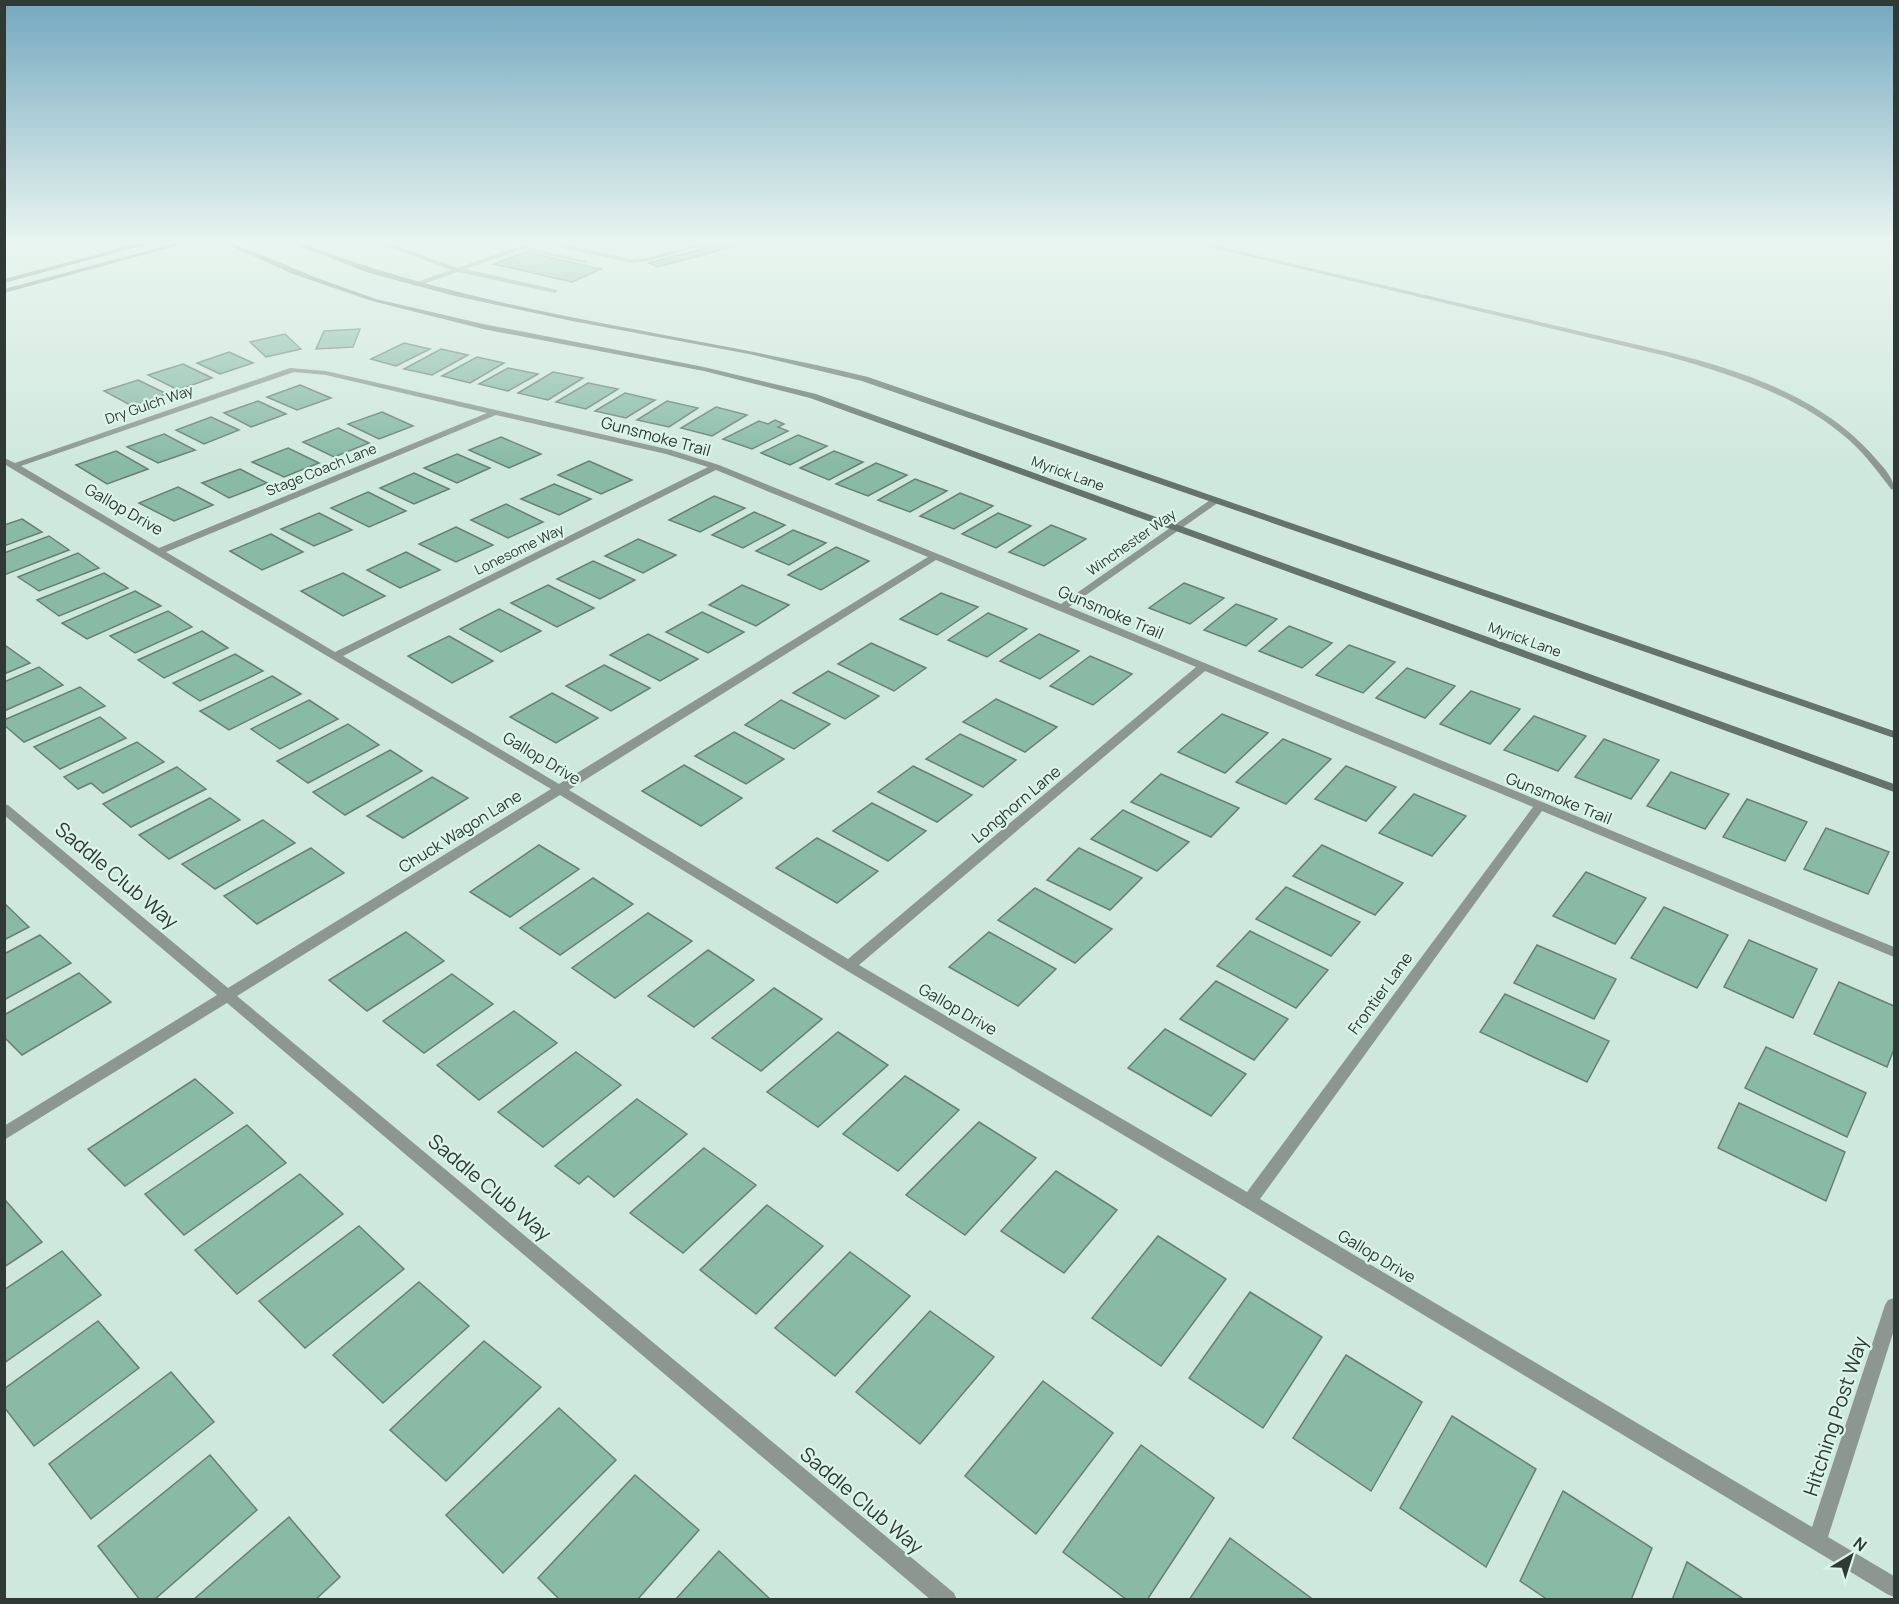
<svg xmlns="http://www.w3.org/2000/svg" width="1899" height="1604" font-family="Manrope,sans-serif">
  <rect width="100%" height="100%" fill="#cfe8dd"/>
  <g fill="#88baa6" stroke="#687f75" stroke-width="1.5">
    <polygon points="739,239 761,239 658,267 649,263"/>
    <polygon points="525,252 601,269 572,282 494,264"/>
    <polygon points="360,329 353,347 316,349 324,331"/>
    <polygon points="285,334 301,349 266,357 250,342"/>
    <polygon points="404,343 430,349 396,366 371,359"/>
    <polygon points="441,349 468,355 432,375 404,369"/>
    <polygon points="229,352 253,363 220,374 197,363"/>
    <polygon points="477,357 504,363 470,383 442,376"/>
    <polygon points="183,364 212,378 178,390 148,375"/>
    <polygon points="508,368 538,374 508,391 479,384"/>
    <polygon points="553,372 583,378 548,400 518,393"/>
    <polygon points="138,380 167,394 132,406 104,391"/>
    <polygon points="588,383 618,389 586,409 556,402"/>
    <polygon points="300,385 331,398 297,410 267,397"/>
    <polygon points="625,393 655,400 626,418 595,411"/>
    <polygon points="258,401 286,414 251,427 224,413"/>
    <polygon points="667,401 698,408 669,427 637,420"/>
    <polygon points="716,407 747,415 712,436 681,428"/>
    <polygon points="382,412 413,426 379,439 348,424"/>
    <polygon points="211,417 239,430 204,444 176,430"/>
    <polygon points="775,420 784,424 778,427 788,431 752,449 723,439 759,421 768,424"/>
    <polygon points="338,428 369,443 334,457 303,442"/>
    <polygon points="164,434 195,450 158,463 127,447"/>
    <polygon points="798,435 827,446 790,465 761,453"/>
    <polygon points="501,437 541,454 509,468 469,450"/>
    <polygon points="288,448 319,463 284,477 252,462"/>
    <polygon points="116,451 148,469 107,484 76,465"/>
    <polygon points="834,451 863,462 829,480 800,468"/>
    <polygon points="457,454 490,468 457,483 424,468"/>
    <polygon points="589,461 632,480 601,494 558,475"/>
    <polygon points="876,463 907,475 868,496 836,484"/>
    <polygon points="240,469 267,483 229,498 202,483"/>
    <polygon points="414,473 449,489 414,504 380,488"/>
    <polygon points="915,479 947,491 910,512 878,500"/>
    <polygon points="554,484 591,499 559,515 521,499"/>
    <polygon points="178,487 213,505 174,521 139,503"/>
    <polygon points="368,492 406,511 369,527 331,508"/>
    <polygon points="960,493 993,506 954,529 920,516"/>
    <polygon points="714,496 745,508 700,532 669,520"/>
    <polygon points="506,504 543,522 508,538 471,520"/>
    <polygon points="754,512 785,525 743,548 712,535"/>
    <polygon points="319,513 352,530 314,546 281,529"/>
    <polygon points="998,513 1031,526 996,548 962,534"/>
    <polygon points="22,519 42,532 4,546 4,525"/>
    <polygon points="1051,525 1086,539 1044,566 1009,552"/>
    <polygon points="456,527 493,545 456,562 419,544"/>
    <polygon points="793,530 826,543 789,565 756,551"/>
    <polygon points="271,534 303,552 262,570 230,551"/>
    <polygon points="49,536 69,550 4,575 4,553"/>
    <polygon points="638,539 676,555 643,573 605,556"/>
    <polygon points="836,547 869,561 821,590 788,575"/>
    <polygon points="406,552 440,570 400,588 367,570"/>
    <polygon points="78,553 99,568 39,591 18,577"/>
    <polygon points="593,561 635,580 600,599 557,579"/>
    <polygon points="104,573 128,588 59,616 37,600"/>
    <polygon points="343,573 385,596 343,616 301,591"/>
    <polygon points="1184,583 1224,598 1190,624 1149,608"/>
    <polygon points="548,585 594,608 557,627 511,603"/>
    <polygon points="742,585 789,605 756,626 709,605"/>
    <polygon points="135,591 161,606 87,639 62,623"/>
    <polygon points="941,593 978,607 937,635 900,619"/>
    <polygon points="1236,604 1277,619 1246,646 1204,630"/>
    <polygon points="499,609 541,631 501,652 460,629"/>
    <polygon points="168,611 192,627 135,653 110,636"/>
    <polygon points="702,612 744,632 708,653 666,632"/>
    <polygon points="988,613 1027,629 987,657 948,640"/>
    <polygon points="1289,626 1332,643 1302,668 1259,651"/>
    <polygon points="202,631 228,648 164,678 138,660"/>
    <polygon points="648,634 698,659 660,681 610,655"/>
    <polygon points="1039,634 1079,651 1040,679 1000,661"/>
    <polygon points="449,636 493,661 452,683 408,656"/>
    <polygon points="871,643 926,668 894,691 838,664"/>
    <polygon points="1349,645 1395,662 1363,693 1316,675"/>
    <polygon points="4,646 6,646 30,663 4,674"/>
    <polygon points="235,654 263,671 200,701 173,683"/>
    <polygon points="1090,656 1132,674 1093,705 1050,686"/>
    <polygon points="604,665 650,688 611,711 566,686"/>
    <polygon points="39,667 63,685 4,711 4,682"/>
    <polygon points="1407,668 1455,686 1425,718 1376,698"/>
    <polygon points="828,671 879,696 845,719 793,693"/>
    <polygon points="272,676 301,694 229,730 200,711"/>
    <polygon points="80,687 105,706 24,742 4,725 4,720"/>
    <polygon points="1471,691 1520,709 1490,744 1440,724"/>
    <polygon points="552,693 598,718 556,743 510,717"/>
    <polygon points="996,699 1057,727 1025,752 963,722"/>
    <polygon points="309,700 338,719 280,749 251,729"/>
    <polygon points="781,700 830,724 794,749 745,725"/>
    <polygon points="1222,714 1268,733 1225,773 1178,752"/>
    <polygon points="1534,716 1586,736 1558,771 1504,750"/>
    <polygon points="100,717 126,738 60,769 34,747"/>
    <polygon points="348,724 379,745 308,783 277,761"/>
    <polygon points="734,732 784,759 746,784 695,756"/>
    <polygon points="960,734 1016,760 983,787 926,759"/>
    <polygon points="1283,739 1331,759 1286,804 1236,782"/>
    <polygon points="1604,739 1659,760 1631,799 1575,777"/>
    <polygon points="137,742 164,762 103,793 91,783 78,789 64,777"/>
    <polygon points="390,750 422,771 345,815 313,792"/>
    <polygon points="684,765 742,798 701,826 642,791"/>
    <polygon points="913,766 972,795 937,822 878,792"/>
    <polygon points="1346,766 1396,787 1366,821 1315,799"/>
    <polygon points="177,767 206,789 131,827 103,804"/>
    <polygon points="1671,772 1729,794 1705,829 1647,806"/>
    <polygon points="1161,774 1239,808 1211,837 1131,802"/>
    <polygon points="432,777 468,798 403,838 367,816"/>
    <polygon points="1414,794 1466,816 1432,856 1379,833"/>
    <polygon points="210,798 240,820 169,859 139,835"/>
    <polygon points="1747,799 1807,822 1785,861 1723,837"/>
    <polygon points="872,803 926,831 888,861 833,831"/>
    <polygon points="1123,810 1189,842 1157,871 1091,839"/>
    <polygon points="263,820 295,843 215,889 182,864"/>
    <polygon points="1826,828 1889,852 1868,894 1804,869"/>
    <polygon points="817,838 878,871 837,903 776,868"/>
    <polygon points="539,845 579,869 510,917 470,892"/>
    <polygon points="1322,845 1403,883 1375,915 1293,876"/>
    <polygon points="311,848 344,873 257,924 224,896"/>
    <polygon points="1079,848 1142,878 1110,910 1047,880"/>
    <polygon points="1586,872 1646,898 1615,944 1553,916"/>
    <polygon points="593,878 633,904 560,955 520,928"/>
    <polygon points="1286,887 1360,922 1331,956 1256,919"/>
    <polygon points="1035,888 1112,929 1075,963 998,920"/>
    <polygon points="4,903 29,927 4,940"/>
    <polygon points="1664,907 1728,935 1697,988 1631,958"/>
    <polygon points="648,913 692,941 615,998 572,968"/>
    <polygon points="1250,931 1328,970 1296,1008 1217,966"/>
    <polygon points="406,932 444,961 367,1011 329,980"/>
    <polygon points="989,932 1056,969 1018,1006 949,967"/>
    <polygon points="40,935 71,963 4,1000 4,954"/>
    <polygon points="1749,940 1817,969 1793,1018 1724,987"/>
    <polygon points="1537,945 1616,979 1594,1019 1514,983"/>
    <polygon points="708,950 754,980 694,1027 648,996"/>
    <polygon points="79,973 111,1002 22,1055 4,1037 4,1015"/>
    <polygon points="452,974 493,1004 424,1053 383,1021"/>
    <polygon points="1216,981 1288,1019 1254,1060 1180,1019"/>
    <polygon points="1839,982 1894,1006 1894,1049 1887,1067 1814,1034"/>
    <polygon points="774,988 822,1019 761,1071 712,1038"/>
    <polygon points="1505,994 1609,1041 1587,1082 1480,1032"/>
    <polygon points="514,1011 557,1043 479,1100 437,1065"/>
    <polygon points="1165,1029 1246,1074 1211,1116 1128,1068"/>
    <polygon points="838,1032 888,1065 818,1127 767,1092"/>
    <polygon points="1766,1047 1866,1093 1847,1137 1745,1088"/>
    <polygon points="576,1052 621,1085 543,1147 498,1112"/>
    <polygon points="905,1076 959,1110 898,1171 843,1134"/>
    <polygon points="195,1079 233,1113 125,1186 88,1149"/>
    <polygon points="637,1099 687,1134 614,1197 588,1176 579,1184 555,1166"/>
    <polygon points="1739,1103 1845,1152 1826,1201 1718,1148"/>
    <polygon points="979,1122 1036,1158 965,1235 906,1195"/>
    <polygon points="247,1125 286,1163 184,1235 145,1194"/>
    <polygon points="704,1148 756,1185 683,1253 630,1213"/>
    <polygon points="1056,1171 1117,1210 1064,1273 1001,1231"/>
    <polygon points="300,1174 343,1214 237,1294 195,1250"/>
    <polygon points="6,1201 42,1242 4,1267 4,1202"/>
    <polygon points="767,1205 823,1246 756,1314 700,1270"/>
    <polygon points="359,1226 404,1269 305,1348 259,1301"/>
    <polygon points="1158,1236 1226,1279 1161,1366 1092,1318"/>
    <polygon points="62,1251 101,1295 4,1363 4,1290"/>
    <polygon points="850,1252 910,1296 835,1376 775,1328"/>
    <polygon points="419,1282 469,1326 383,1403 333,1355"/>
    <polygon points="1250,1292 1322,1337 1263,1428 1189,1378"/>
    <polygon points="930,1311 994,1357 920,1444 856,1392"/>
    <polygon points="98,1321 139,1368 34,1446 4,1407 4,1389"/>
    <polygon points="484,1341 541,1387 446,1481 390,1430"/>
    <polygon points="1346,1355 1422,1402 1371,1491 1293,1438"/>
    <polygon points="171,1372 214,1422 91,1519 49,1464"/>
    <polygon points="1043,1381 1113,1433 1036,1534 965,1476"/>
    <polygon points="559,1408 616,1460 503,1573 446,1515"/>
    <polygon points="1452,1416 1536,1469 1486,1567 1400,1508"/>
    <polygon points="1141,1445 1214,1498 1147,1600 1127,1600 1063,1552"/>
    <polygon points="210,1455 257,1510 154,1600 140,1600 98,1546"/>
    <polygon points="635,1475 699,1530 637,1600 560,1600 538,1578"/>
    <polygon points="1563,1491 1652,1548 1631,1600 1548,1600 1520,1581"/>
    <polygon points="289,1517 340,1577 315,1600 193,1600"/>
    <polygon points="1230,1538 1311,1598 1310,1600 1189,1600"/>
    <polygon points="719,1551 771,1600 675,1600"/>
    <polygon points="1687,1562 1745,1600 1672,1600"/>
  </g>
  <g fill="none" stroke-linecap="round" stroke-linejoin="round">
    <g fill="#8c9792" fill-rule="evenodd">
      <polygon points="368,239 377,239 457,268 520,246 588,261 585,263 520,250 465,269 557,290 557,292 555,293 458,272 417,286 415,285 415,283 451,270"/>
      <polygon points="525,239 537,239 631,259 646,258 717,239 727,239 648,261 631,263"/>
    </g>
    <g fill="#8c9792" fill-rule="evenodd">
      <path d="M1176,239H1187L1668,352C1743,371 1825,398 1876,459C1884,468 1894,478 1894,490L1891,489C1878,472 1865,454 1849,440C1798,395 1730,374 1666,356Z"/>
      <path d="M290,368L326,371L671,450L719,465L1061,604L1213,498H1219V502L1069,607L1894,947V957L1542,811L1260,1199L1812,1527L1885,1305L1888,1300L1894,1298V1330L1828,1537L1894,1576V1597L1887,1594L1243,1206L844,969L560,795L237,996L954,1593L957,1600H931L227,1003L4,1140V1126L217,995L4,815V804L8,805L228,988L551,789L4,464V458L15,463ZM294,372L326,375L487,413L159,548L21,466ZM496,415L666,454L708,467L335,652L166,552ZM716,470L928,557L559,784L343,656ZM936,560L1196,667L848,959L569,790ZM1205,671L1533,807L1247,1192L859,965Z"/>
    </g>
    <g fill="#64736d" fill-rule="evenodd">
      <polygon points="156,239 166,239 4,283 4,279"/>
      <polygon points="192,239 202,239 4,293 4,289"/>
      <polygon points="215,239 223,239 317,278 376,299 483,324 704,367 816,394 1894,784 1894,792 810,398 704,371 483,329 372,301 293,274"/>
      <path d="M282,239H291C475,313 676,330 868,377L1894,731V738L862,381L749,354L572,321L455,296L366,272Z"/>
    </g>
  </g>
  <linearGradient id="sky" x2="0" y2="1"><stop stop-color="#73a8c0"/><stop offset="0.52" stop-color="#e9f5f0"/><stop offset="1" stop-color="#e9f5f0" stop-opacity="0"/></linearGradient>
  <rect width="1899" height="464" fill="url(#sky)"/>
  <g text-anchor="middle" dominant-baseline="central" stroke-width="4.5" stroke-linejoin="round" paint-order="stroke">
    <g font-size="14" fill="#2f3935" stroke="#dcf5ea">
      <text transform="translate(149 404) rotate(-19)">Dry Gulch Way</text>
      <text transform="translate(321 469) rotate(-22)">Stage Coach Lane</text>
      <text transform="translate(1068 473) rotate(20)">Myrick Lane</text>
      <text transform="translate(1131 542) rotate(-35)">Winchester Way</text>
      <text transform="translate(519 549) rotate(-26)">Lonesome Way</text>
      <text transform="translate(1525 639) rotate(20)">Myrick Lane</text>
    </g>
    <g font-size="16" fill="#2f3935" stroke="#dcf5ea">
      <text transform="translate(656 436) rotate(15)">Gunsmoke Trail</text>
      <text transform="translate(124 509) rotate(30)">Gallop Drive</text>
      <text transform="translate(1111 612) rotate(23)">Gunsmoke Trail</text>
      <text transform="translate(542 758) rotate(31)">Gallop Drive</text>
      <text transform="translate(1559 798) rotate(22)">Gunsmoke Trail</text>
      <text transform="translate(1016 804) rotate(-40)">Longhorn Lane</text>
      <text transform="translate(460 831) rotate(-32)">Chuck Wagon Lane</text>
      <text transform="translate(1380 993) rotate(-54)">Frontier Lane</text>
      <text transform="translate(958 1009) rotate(30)">Gallop Drive</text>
      <text transform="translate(1377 1256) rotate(31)">Gallop Drive</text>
    </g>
    <g font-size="20" fill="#2f3935" stroke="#dcf5ea">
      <text transform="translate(117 875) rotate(40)">Saddle Club Way</text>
      <text transform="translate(490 1187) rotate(40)">Saddle Club Way</text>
      <text transform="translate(1835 1416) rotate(-72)">Hitching Post Way</text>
      <text transform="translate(862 1500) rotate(40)">Saddle Club Way</text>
    </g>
  </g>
  <rect width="1899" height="1604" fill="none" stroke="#2f3935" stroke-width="12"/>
  <g transform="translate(1851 1556) rotate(38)" stroke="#dcf5ea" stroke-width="4.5" paint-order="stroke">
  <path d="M0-4.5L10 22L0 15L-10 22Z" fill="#2f3935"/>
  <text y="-9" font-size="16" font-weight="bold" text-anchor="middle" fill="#2f3935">N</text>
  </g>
</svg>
